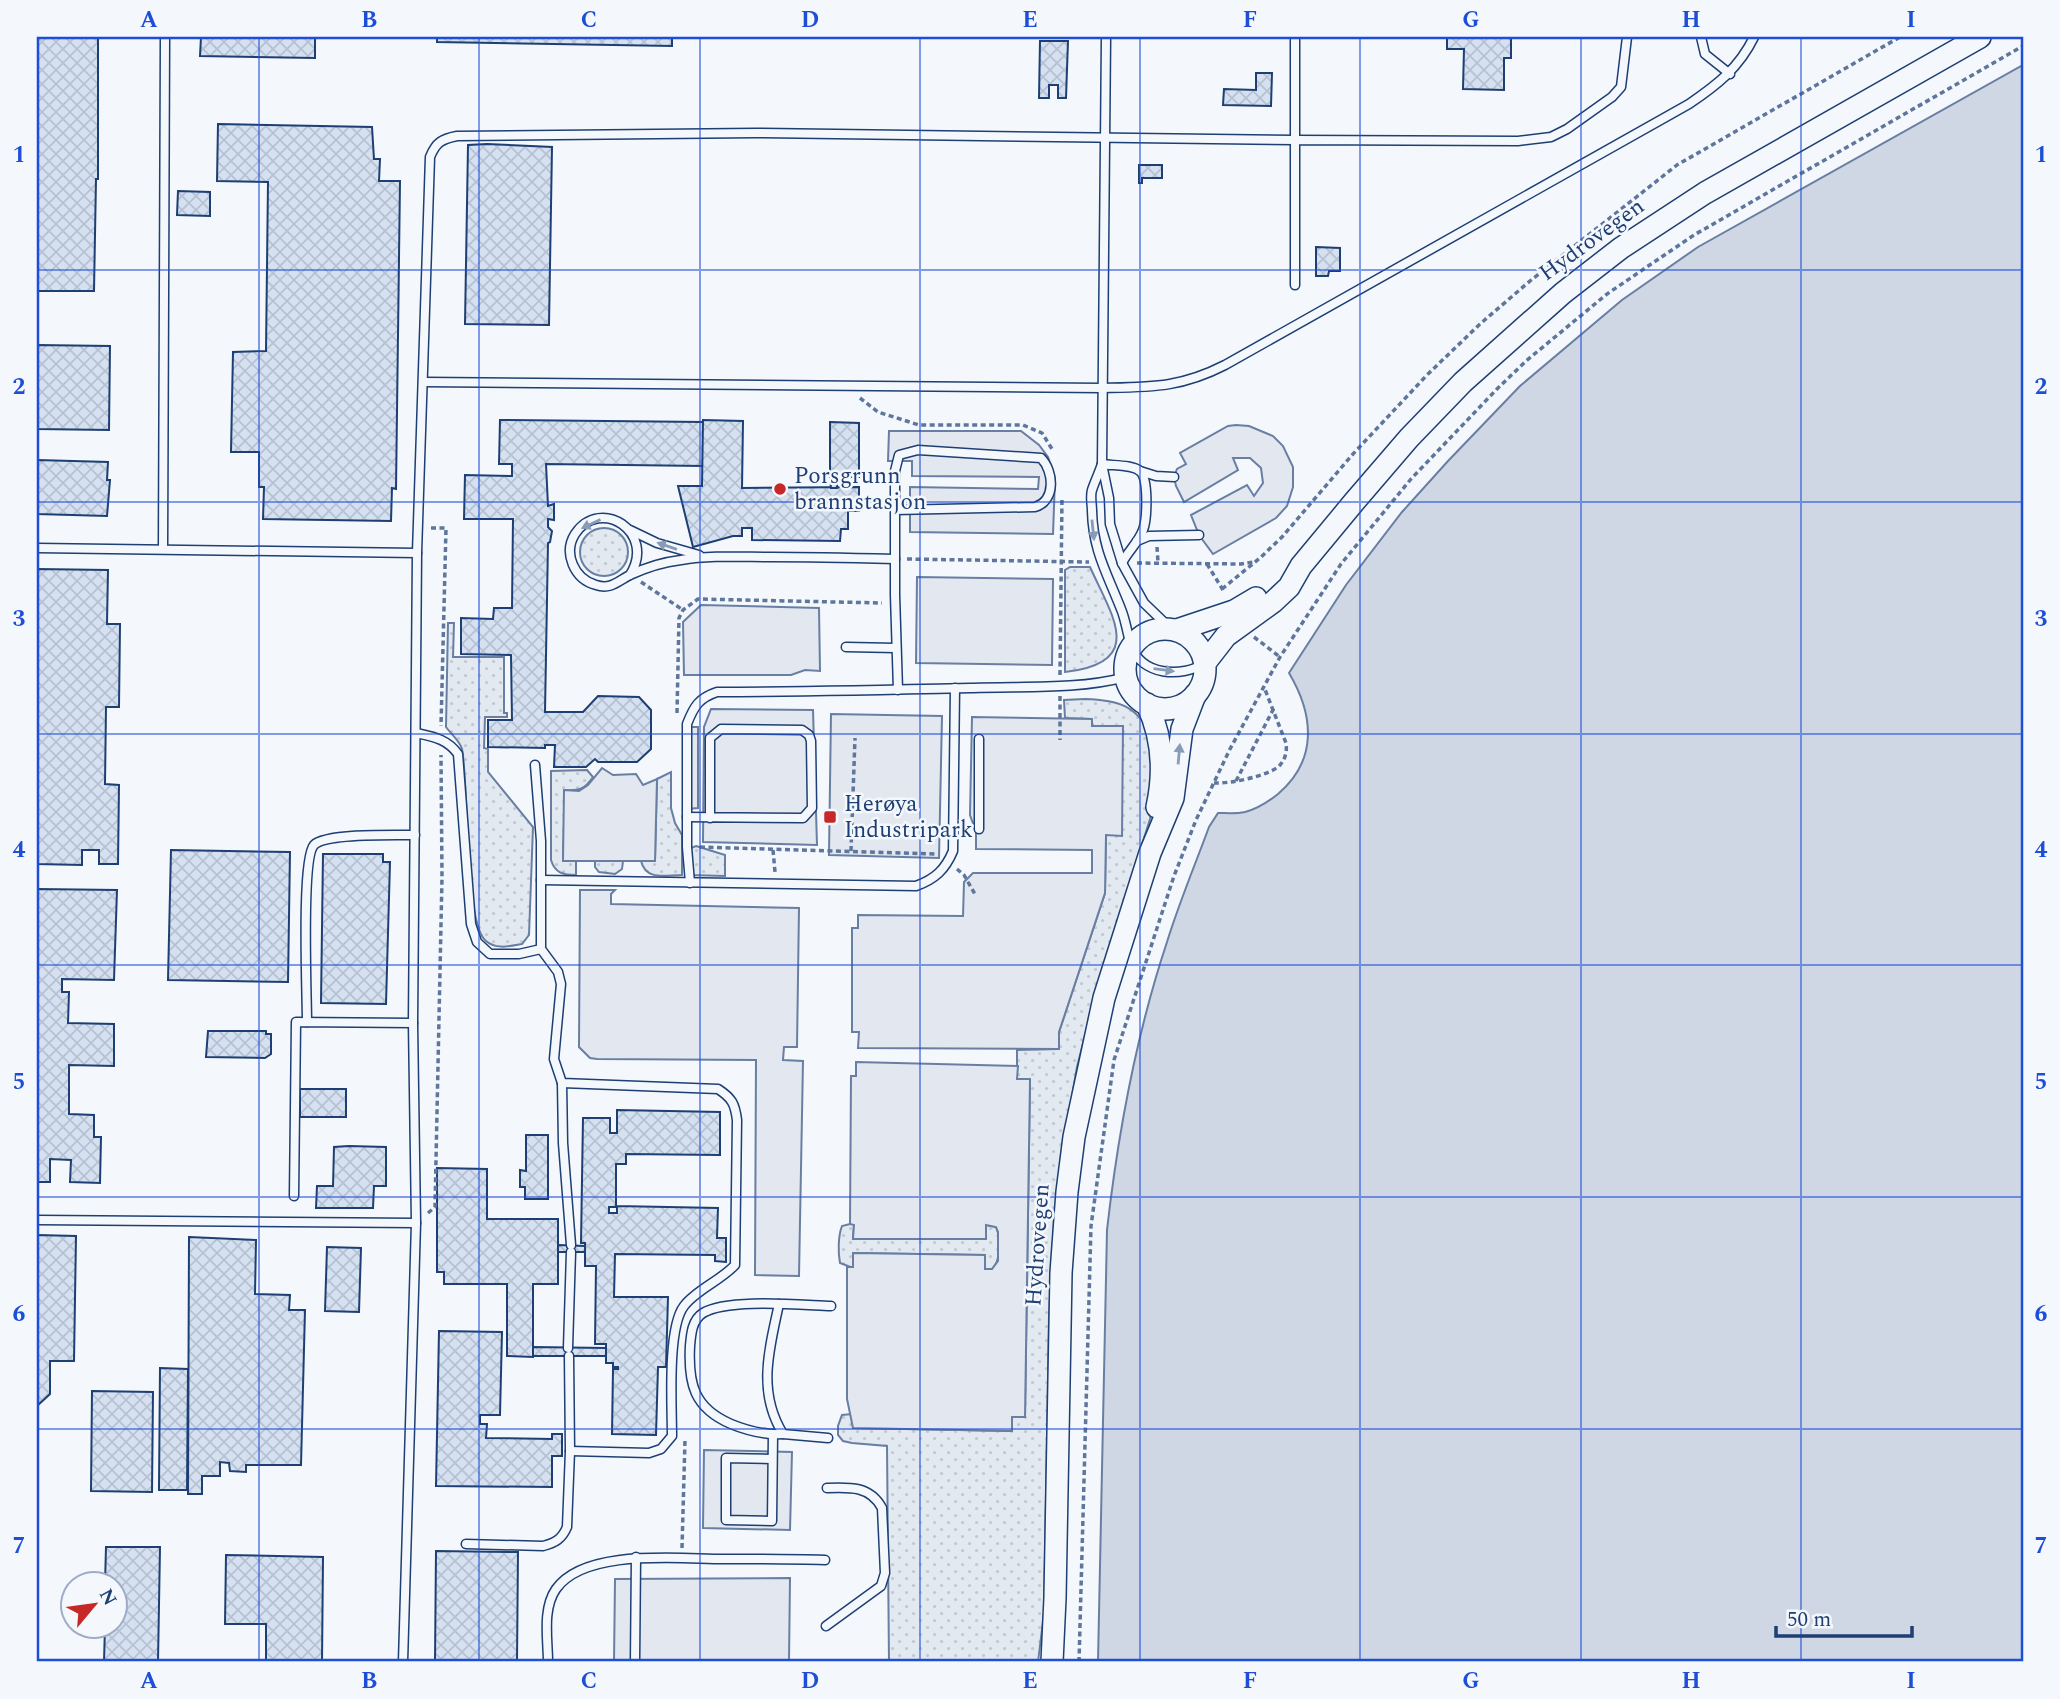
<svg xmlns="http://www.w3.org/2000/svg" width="2060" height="1699" font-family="Spectral,serif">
  <defs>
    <pattern id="grass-dots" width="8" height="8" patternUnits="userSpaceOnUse" patternTransform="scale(1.75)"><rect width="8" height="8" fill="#e3e9f0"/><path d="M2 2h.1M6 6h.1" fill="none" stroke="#c2c9d1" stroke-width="1.8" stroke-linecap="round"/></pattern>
    <pattern id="building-cross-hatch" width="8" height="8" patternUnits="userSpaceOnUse" patternTransform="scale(1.75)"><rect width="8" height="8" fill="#d5e0f0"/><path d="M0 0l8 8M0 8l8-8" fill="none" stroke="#b6c1d1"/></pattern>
  </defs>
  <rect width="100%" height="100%" fill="#f4f7fb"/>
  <g fill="url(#grass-dots)" stroke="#687fa3" stroke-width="2">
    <circle cx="604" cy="552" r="24"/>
    <path d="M1070,567H1090C1112,616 1147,663 1065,672V570Z"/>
    <path d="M448,623H454L453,657H504V713H507V717H485L484,748L488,749V772L533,827L529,935L522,944C510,946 496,950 486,941C464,924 469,784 462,749C460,741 451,734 446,727Z"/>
    <path d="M1085,699C1118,700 1137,705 1152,737L1153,803L1150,819L1097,988L1077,1067L1061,1160L1054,1221L1049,1316L1044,1613L1038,1662H889L887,1446L852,1443L843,1441L838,1435V1426L842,1415L852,1414L853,1428L1011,1431L1012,1417L1025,1416L1030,1080L1017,1079V1050L1059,1049V1032L1105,893L1106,834L1122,835L1091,719L1065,718L1064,700Z"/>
    <path d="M587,770L593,777C585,789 579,791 565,790L563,860L576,861V875C563,875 555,873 551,860V771Z"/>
    <path d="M671,772V808L675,823L682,835V875C665,875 646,881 641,861L655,860L657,779Z"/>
    <polygon points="696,846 725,855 725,876 689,875 691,848"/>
    <polygon points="595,861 623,861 622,869 615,874 599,872 595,867"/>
    <path d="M850,1224H854L853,1238L985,1239L986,1225L996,1227C1001,1238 1001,1261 992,1269H985V1255L854,1253L853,1268L840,1263C838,1253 838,1236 842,1226Z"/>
  </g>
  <g fill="#e3e8f0" stroke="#687fa3" stroke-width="2">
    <polygon points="1236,425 1249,426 1273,436 1283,446 1293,467 1293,487 1287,506 1276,518 1213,554 1199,535 1191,515 1247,485 1254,496 1263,483 1261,468 1250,458 1233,458 1238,470 1184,502 1176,486 1174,477 1177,469 1186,464 1180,453 1228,426"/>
    <polygon points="889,431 1021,431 1039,445 1048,457 1055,479 1053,534 910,532 910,487 1038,489 1039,477 912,476 912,461 888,461"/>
    <polygon points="917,577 1053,579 1052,665 916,663"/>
    <polygon points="701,605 819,608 820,671 805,670 791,675 684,675 683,622"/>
    <polygon points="711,709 813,710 817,845 703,842 704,727"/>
    <polygon points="831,714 942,716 939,858 829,855"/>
    <polygon points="972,717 1092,719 1092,726 1123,726 1122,836 1106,835 1105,893 1059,1032 1059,1049 858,1048 859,1032 852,1032 852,928 858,928 858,915 963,916 964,882 973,873 1092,873 1092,850 976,849 976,832 970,815"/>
    <polygon points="687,727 698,727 698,808 687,809"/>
    <polygon points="602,768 613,775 636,774 643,785 657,779 655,861 563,861 564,790 579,791 588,785"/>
    <polygon points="580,890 615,890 611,894 611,904 799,908 797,1047 784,1047 783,1060 803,1061 799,1276 755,1275 756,1060 597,1059 590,1058 579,1047"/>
    <polygon points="856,1062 1018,1066 1017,1079 1030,1079 1025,1417 1012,1417 1012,1431 853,1428 847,1399 847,1267 853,1267 853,1253 985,1255 985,1269 992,1269 998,1261 998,1232 996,1227 986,1225 986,1239 853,1239 854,1225 850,1224 851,1076 856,1076"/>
    <polygon points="704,1450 792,1452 790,1530 703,1528"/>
    <polygon points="790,1578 789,1662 614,1662 615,1579"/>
  </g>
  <path fill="#cfd7e4" stroke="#687fa3" stroke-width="2" d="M2023,65V1662H1098L1107,1230C1118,1133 1136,1035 1167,942C1179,903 1195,865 1209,827L1218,813C1226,813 1236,814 1245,812C1257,809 1268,802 1278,794C1318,760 1314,715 1289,673L1346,585L1402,512L1448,461L1520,386L1622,300L1698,247Z"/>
  <g fill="url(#building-cross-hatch)" stroke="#1d3f73" stroke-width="2">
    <polygon points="37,37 98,37 98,179 96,179 94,291 37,291"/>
    <polygon points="201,37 315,37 315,58 200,56"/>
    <polygon points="437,37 672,37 672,46 437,42"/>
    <polygon points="1447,37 1511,37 1511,58 1504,58 1504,90 1463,89 1464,49 1447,49"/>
    <polygon points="1040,41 1068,41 1066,98 1058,98 1058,85 1049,85 1049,98 1039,98"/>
    <polygon points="1256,73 1272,73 1271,106 1223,105 1224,89 1256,90"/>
    <polygon points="218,124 372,127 374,159 380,159 379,181 400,181 396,489 392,488 391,521 263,519 264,487 259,487 259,452 231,452 233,352 266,351 268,182 217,181"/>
    <polygon points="487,144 552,147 549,325 465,324 468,145"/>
    <polygon points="1139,165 1162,165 1162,178 1142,178 1142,183 1139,183"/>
    <polygon points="178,191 210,192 210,216 177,215"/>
    <polygon points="1316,247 1340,248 1340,271 1329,271 1328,276 1316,276"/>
    <polygon points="37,345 110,346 109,430 37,429"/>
    <polygon points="500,420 703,422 703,466 546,464 548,506 554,504 554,520 548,519 548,527 552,531 550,542 548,543 545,712 583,712 598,696 639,697 651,710 651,749 637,762 598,762 595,759 586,767 554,767 555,745 545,745 545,748 488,747 488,720 512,720 511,655 461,654 461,618 493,619 494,608 512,608 513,519 464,519 465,475 512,476 512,464 499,464"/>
    <polygon points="703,420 743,421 742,488 859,487 859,511 848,511 848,529 841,529 840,541 752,540 752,528 742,528 742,536 733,536 693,547 678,486 702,486"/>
    <polygon points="830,422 859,423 859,477 837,477 837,488 831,488 830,477"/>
    <polygon points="37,460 108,462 107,480 110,480 107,516 37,514"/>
    <polygon points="37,569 108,570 107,624 120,624 119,707 106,707 105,784 119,785 118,864 99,864 99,850 82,850 82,865 37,864"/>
    <polygon points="171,850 290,852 288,982 168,980"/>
    <polygon points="323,854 383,854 383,862 390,862 386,1004 321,1003"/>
    <polygon points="37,889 117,890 114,980 62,979 62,992 69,992 68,1023 114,1024 114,1066 69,1065 69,1114 94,1115 94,1137 101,1137 100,1183 70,1182 71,1160 50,1159 50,1182 37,1182"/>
    <polygon points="208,1031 266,1031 266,1034 271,1034 271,1054 265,1058 206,1057"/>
    <rect x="300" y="1089" width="46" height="28"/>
    <polygon points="617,1110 720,1112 720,1155 626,1154 626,1164 616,1164 616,1207 609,1207 609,1213 617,1213 617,1206 718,1208 717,1238 726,1238 726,1262 715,1261 715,1255 615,1254 614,1297 668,1297 666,1367 658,1367 656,1435 612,1434 613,1369 618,1369 618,1367 613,1367 613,1363 606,1363 606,1344 595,1344 596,1266 585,1266 585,1243 581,1243 583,1118 610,1118 610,1133 617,1133"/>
    <polygon points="526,1135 548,1135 548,1199 525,1199 525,1187 520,1187 520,1170 526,1171"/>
    <polygon points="349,1146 386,1147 386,1186 374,1186 373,1208 316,1208 317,1186 333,1186 334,1147"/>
    <polygon points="437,1168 487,1169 487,1219 558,1219 558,1284 533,1284 533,1357 507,1356 507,1284 444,1284 444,1272 437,1272"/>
    <polygon points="37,1235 76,1236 74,1361 50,1361 50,1394 37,1406"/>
    <polygon points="189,1237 256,1240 255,1294 290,1295 289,1310 305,1310 301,1465 246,1465 246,1472 230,1471 229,1463 220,1462 220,1476 202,1476 202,1494 188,1494"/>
    <polygon points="558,1245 585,1246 585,1252 558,1252"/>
    <polygon points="327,1247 361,1248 359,1312 325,1311"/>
    <polygon points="439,1331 502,1332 500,1415 480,1415 480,1424 487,1424 486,1438 552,1439 552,1434 562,1434 562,1456 552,1456 552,1487 436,1486"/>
    <polygon points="533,1347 606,1348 606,1356 533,1356"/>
    <polygon points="160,1368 188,1369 187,1490 159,1490"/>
    <polygon points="92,1391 153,1392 152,1492 91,1491"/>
    <polygon points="106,1547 160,1547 158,1662 104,1662 105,1626 116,1626 116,1584 105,1584"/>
    <polygon points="436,1551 518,1552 517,1662 435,1662"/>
    <polygon points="226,1555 323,1557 322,1662 266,1662 266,1624 225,1624"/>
  </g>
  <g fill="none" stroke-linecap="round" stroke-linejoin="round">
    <defs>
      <g id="service">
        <polyline points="1106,37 1102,464 1109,498 1110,524 1122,563 1144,603 1171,629"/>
        <polyline points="1701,37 1705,54 1730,74"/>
        <polyline points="1295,285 1295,140 1518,141 1551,137 1567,129 1612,97 1621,87 1627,37"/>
        <path d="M424,382L1102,388C1151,387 1180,388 1225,365L1689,104C1717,85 1739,68 1754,37"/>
        <path d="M1102,464C1099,473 1095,481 1092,490C1090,496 1092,504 1092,511C1093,551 1107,573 1121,609C1126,621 1127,633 1131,645C1141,676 1182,678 1205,663"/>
        <path d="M1102,464C1112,466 1131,464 1140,471C1149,479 1147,520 1143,530C1138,543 1128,551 1122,563"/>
        <polyline points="1140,471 1156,476 1174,477"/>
        <path d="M895,510L1035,507C1056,501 1054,471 1041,458L918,450L899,455L895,471V595L898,690"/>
        <polyline points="630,530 657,543 699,555"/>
        <polyline points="1137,541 1149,536 1199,535"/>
        <polyline points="37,548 417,553 413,1023 416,1223 403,1662"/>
        <polyline points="163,549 165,37"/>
        <path d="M417,553L430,157C436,142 442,139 457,136L756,133L1295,140V37"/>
        <path d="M630,575C657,532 600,496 575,534C563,553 574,579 596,585C611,590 618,581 630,575C645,568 664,562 681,560C711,555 741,557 772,557C813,557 854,558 895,559"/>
        <polyline points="846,647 896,648"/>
        <path d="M416,733C434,737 447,739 458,754L471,924L477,942L490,954H519L541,949"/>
        <polyline points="979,739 979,829"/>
        <path d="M535,765L541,841V949L558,972L561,984L554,1059L562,1083L718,1089C732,1098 735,1104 737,1120L735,1265C720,1281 696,1290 684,1306C667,1328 672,1407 672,1436L661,1449L649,1453L570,1451"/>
        <polyline points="687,817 803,818 812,808 811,741 809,735 802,730 721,729 710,738 710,818"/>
        <path d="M541,880L916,886C935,879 945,870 953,851L955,688"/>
        <path d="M690,883L687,847V724C694,706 699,698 717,692C802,692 887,690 973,688C1023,686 1077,690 1126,677"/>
        <path d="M307,1022C307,995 301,859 314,845C325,833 397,835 415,835"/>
        <polyline points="562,1083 563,1143 571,1245"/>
        <polyline points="294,1196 296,1022 413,1023"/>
        <polyline points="37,1220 416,1223"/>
        <path d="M779,1304C769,1350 757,1392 783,1434L828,1438"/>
        <polyline points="568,1348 571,1252"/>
        <path d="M783,1434C765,1435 748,1431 731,1424C694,1408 688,1384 690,1346C691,1334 692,1320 703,1313C727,1298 801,1305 831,1306"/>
        <polyline points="772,1459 726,1458 726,1520 772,1521 773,1434"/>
        <path d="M466,1544L543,1546C555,1543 562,1539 567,1527L570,1451L569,1356"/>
        <path d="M826,1626L881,1586L885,1573L882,1508C870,1486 850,1487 827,1488"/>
        <path d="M548,1662C548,1640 542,1609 556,1589C585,1548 679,1559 724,1559C757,1559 791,1559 825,1560"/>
        <polyline points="635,1662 636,1557"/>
      </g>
      <g id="tertiary">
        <circle cx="1165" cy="669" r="40"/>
        <polyline points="1177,630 1234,611 1256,598"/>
        <polyline points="1205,663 1226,636 1273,602 1289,587 1301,566 1354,502 1409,438 1463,382 1563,293 1621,248 1705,193 1980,37"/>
        <path d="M1147,704C1163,738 1165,771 1157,807"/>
        <polyline points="1052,1662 1055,1598 1061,1273 1067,1192 1074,1137 1104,998 1150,853 1173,798 1182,729 1195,695"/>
      </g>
    </defs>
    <use href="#service" stroke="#1d3f73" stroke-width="11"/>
    <use href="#tertiary" stroke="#1d3f73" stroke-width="24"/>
    <g stroke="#5e769c" stroke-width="3.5" stroke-dasharray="5 3.5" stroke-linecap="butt">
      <polyline points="860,398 878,412 919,425 1023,425 1042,433 1052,449"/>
      <polyline points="431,528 446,528 441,726"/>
      <polyline points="1157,547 1158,562"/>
      <polyline points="907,559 1089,562"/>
      <polyline points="1137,563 1241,564 1253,562"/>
      <polyline points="1207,564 1223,590"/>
      <polyline points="641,582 683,610"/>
      <polyline points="1222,589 1260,558 1282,537 1353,454 1427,375 1480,324 1530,281 1677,165 1900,37"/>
      <polyline points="1254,637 1280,657"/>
      <polyline points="1060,675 1062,497"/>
      <polyline points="1060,696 1060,740"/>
      <polyline points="677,713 679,618 683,610 698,599 882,603"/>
      <polyline points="1236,781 1274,708"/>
      <path d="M1214,783C1229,784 1270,776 1280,765C1286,758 1287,751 1286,743L1264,687"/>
      <polyline points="700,847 937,854"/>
      <polyline points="773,850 775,872"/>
      <polyline points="851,851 855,738"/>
      <polyline points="957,869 964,875 976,896"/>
      <polyline points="428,1213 435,1207 442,877 441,755"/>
      <polyline points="682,1548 685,1440"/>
      <polyline points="1079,1662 1091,1226 1114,1060 1174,876 1196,820 1230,749 1280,657 1341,564 1411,479 1497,389 1526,361 1607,294 1694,235 2023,46"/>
    </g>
    <use href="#service" stroke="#f4f7fb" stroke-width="8"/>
    <use href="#tertiary" stroke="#f4f7fb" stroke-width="21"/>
  </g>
  <defs><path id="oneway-solid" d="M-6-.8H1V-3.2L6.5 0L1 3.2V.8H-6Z" transform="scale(1.75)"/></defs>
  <g fill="#889bb7">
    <use href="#oneway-solid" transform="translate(591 524) rotate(155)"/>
    <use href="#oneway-solid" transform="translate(1093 530) rotate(84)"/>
    <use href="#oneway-solid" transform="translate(667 546) rotate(-161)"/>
    <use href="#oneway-solid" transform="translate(1164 670) rotate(7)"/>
    <use href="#oneway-solid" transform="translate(1179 754) rotate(-85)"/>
  </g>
  <path fill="none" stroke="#1d4ed8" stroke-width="2" stroke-opacity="0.55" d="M259,37V1662M479,37V1662M700,37V1662M920,37V1662M1140,37V1662M1360,37V1662M1581,37V1662M1801,37V1662M37,270H2023M37,502H2023M37,734H2023M37,965H2023M37,1197H2023M37,1429H2023"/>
  <g fill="#c62828" stroke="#f4f7fb" stroke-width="2.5">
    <circle cx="780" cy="489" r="7"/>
    <rect x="823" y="810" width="14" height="14" rx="3.5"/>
  </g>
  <g text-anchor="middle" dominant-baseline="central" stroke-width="5" stroke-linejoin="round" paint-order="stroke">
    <g font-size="23" fill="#1d3f73" stroke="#f4f7fb">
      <text transform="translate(1592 240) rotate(-36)">Hydrovegen</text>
      <text transform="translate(1038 1245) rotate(-86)">Hydrovegen</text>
    </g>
    <g font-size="23" fill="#1d3f73" stroke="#f4f7fb" text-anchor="start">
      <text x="794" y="476">Porsgrunn<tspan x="794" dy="26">brannstasjon</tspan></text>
      <text x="844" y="804">Herøya<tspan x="844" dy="26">Industripark</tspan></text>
    </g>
  </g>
  <rect width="2060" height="1699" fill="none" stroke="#f4f7fb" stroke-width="77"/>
  <g transform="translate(94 1605) rotate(61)"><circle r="33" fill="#f4f7fb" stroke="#9eadc5" stroke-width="2"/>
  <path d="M0-5L12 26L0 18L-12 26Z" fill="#c62828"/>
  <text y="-10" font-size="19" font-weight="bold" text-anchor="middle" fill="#1d3f73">N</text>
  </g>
  <path d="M1776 1626v10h136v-10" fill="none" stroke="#1d3f73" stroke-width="3.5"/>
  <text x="1787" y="1626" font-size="21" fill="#1d3f73" stroke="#f4f7fb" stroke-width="5" paint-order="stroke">50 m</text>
  <rect x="38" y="38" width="1984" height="1622" fill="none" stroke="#1d4ed8" stroke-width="2.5"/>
  <g font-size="23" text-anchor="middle" font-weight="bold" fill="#1d4ed8">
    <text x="149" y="27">A</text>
    <text x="369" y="27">B</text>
    <text x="589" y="27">C</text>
    <text x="810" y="27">D</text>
    <text x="1030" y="27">E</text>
    <text x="1250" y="27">F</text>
    <text x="1471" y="27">G</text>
    <text x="1691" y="27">H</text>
    <text x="1911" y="27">I</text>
    <text x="19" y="162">1</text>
    <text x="2041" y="162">1</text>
    <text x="19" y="394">2</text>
    <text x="2041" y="394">2</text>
    <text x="19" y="626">3</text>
    <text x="2041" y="626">3</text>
    <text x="19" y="857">4</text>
    <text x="2041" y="857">4</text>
    <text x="19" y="1089">5</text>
    <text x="2041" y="1089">5</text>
    <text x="19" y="1321">6</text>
    <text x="2041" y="1321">6</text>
    <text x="19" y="1553">7</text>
    <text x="2041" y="1553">7</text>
    <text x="149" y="1688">A</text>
    <text x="369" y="1688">B</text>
    <text x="589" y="1688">C</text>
    <text x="810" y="1688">D</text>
    <text x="1030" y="1688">E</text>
    <text x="1250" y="1688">F</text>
    <text x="1471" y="1688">G</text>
    <text x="1691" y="1688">H</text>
    <text x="1911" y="1688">I</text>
  </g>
</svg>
